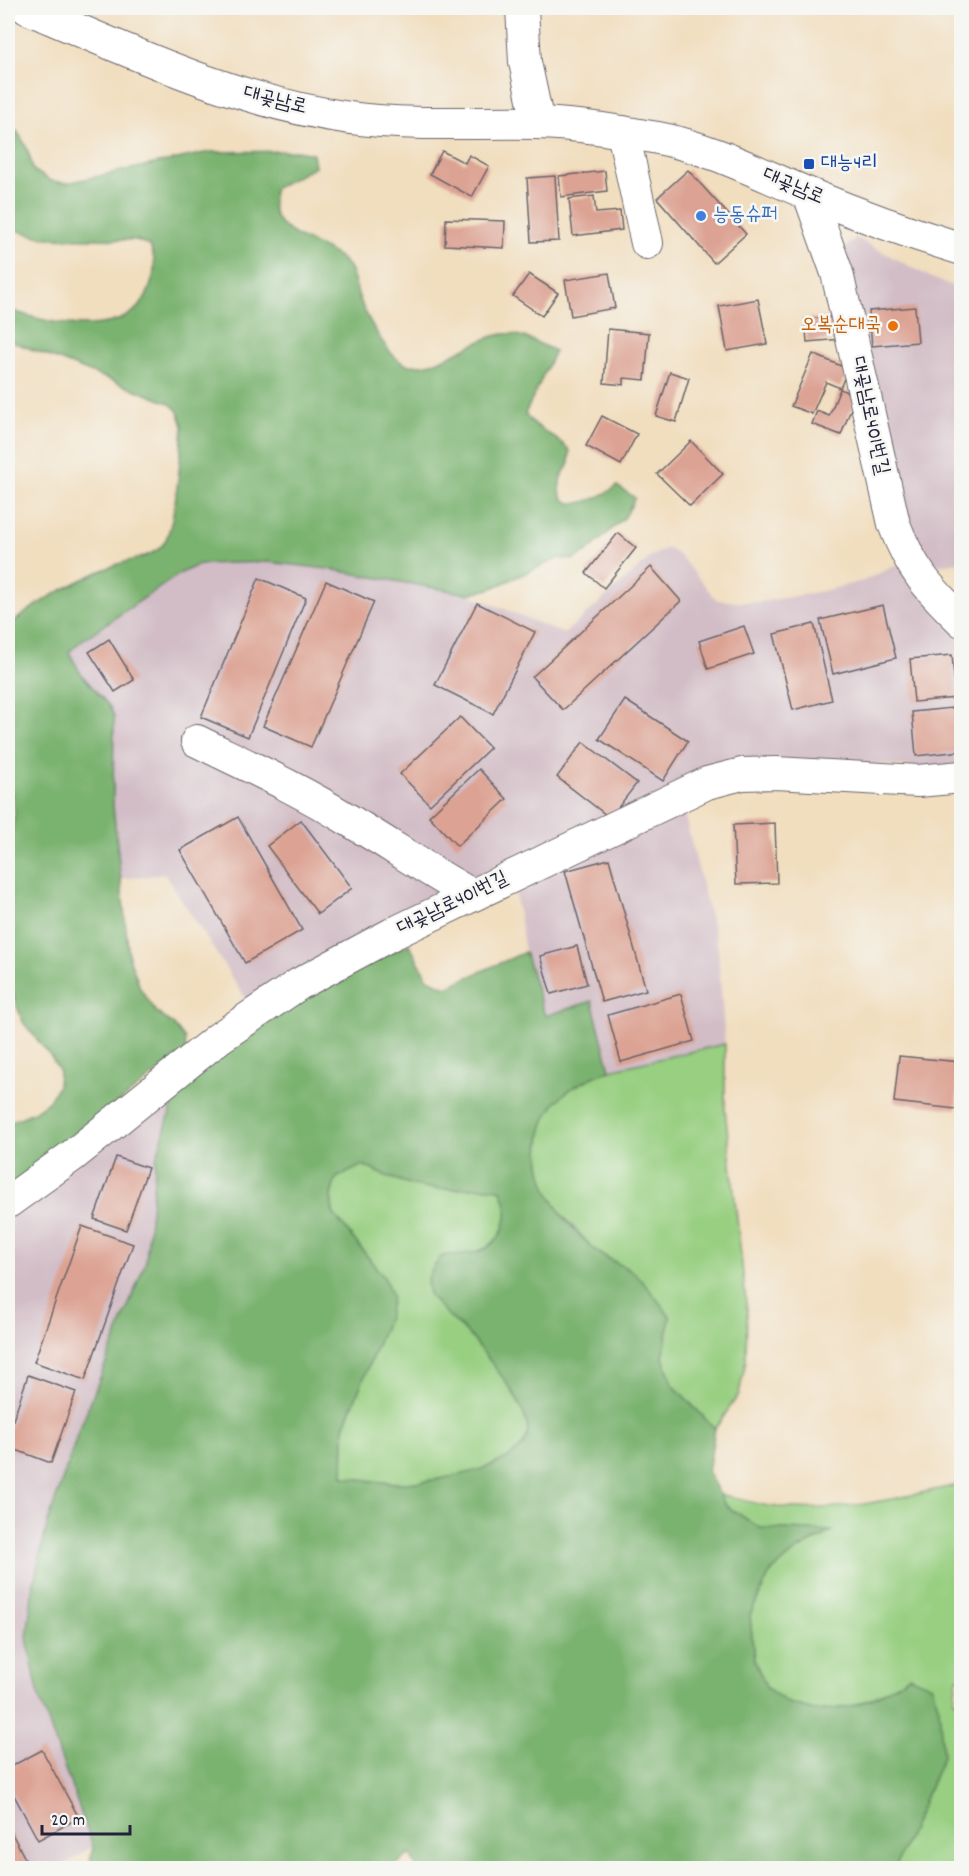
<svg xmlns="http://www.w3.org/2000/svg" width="969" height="1876" font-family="Dekko,'Poor Story',sans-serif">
  <rect width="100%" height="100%" fill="#f6f6f2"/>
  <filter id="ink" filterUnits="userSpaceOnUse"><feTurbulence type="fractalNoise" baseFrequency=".0167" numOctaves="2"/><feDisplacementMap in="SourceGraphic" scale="12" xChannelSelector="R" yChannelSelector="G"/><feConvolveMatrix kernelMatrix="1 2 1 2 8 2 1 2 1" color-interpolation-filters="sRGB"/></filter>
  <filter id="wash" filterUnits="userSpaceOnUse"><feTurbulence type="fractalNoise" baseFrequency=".008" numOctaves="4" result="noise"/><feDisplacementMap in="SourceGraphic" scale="24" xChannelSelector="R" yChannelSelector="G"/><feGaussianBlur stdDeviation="1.35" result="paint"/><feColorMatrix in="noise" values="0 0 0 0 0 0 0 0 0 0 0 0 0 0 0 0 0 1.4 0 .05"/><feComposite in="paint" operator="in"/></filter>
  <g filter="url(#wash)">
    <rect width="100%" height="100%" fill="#f1debf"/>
    <g fill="#d2bdc6">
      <polygon points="856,238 934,279 961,289 961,562 929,566 914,544 845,248"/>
      <polygon points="668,548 680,556 717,600 736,602 760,602 823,591 863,581 900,563 961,631 961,765 941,768 772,759 249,1004 165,874 120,879 113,806 110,707 81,674 69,652 81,641 181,573 200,564 223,562 268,562 328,569 468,594 564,634 652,556"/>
      <polygon points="682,805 718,948 725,1044 610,1070 592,1001 545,1016 525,952 514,886"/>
      <polygon points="177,1089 156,1159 146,1261 77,1437 47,1525 33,1586 27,1638 74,1796 93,1846 60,1868 8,1868 8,1214"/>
    </g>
    <g fill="#98cf81" stroke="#5d785e" stroke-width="1.5">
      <polygon points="725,1044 725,1109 747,1311 746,1360 739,1394 715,1429 673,1385 663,1357 670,1316 635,1273 596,1251 560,1213 542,1181 539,1152 543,1119 561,1096 582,1081 610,1070"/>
      <path d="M363,1165C386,1177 417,1188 444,1189C464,1190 477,1185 500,1189C511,1208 508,1234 488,1247C476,1255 456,1254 442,1256C434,1267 423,1279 429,1293C435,1306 466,1329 476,1343C494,1367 520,1395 527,1424C538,1467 435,1481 407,1483C386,1484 364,1479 343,1477L344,1427L388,1318L385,1279L333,1213L331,1195L336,1178Z"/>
      <path d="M961,1484L962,1678H957L954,1700L962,1703L961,1868H895L943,1756L909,1676L874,1698L850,1707L818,1711L788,1703L767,1688L754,1660L750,1615L770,1573L797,1550L831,1532L760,1528L725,1506L719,1494C735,1498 752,1503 769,1506C832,1515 900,1498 961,1484Z"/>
    </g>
    <g fill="#7ab26f" stroke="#4e6a55" stroke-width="1.5" fill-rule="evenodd">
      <path d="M8,121C23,137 29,149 33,170L51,181L67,183L209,152L297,151L313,154L315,167L275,188C259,241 328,237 349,267C354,275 356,288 359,297C365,314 390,363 409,365C443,369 471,338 504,334C520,332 541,345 555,351L525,414C537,431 557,435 570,451C569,456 570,461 568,465C566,471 560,475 560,482C556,521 603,496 617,486L635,498L625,517L586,553L572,560L559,558L490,589L468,594L328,569L268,562L200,564L181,573L81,641L69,652L81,674L110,707L114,716L113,806L129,957L140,988L156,1012L174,1025L185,1039L186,1050L8,1189V1126L12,1121L34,1112L49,1101L58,1085L59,1071L52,1058L23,1022L8,982V860L15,812L8,781V627C36,601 75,582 110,567C127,559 153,559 164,543C176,525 181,451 183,426L178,411L169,403L8,340V309C48,324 128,343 149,290C155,273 157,262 150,246L137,240L44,238L8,228Z"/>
      <path d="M409,944L428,979L446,987L525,952L545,1016L592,1001L610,1070C574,1084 546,1098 540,1140C534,1185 562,1221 595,1250C606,1260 623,1264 635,1274C648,1285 659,1303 670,1316L663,1358L673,1385L715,1429L708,1472L725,1505L760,1528L832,1531L797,1550L770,1573L750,1615L754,1660L767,1688L788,1703L818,1711L849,1707L874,1698L909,1676L932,1686L939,1708L943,1756L895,1868H417L410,1854L392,1868H89L93,1846L39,1697L27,1638L33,1586L47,1525L77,1436L146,1261L156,1159L177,1089L274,1017L333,979ZM363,1165C388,1178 415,1189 444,1189C464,1189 480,1186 500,1189C511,1208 508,1234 488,1247C476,1255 456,1254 442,1256C434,1267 423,1278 429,1293C434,1306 466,1329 476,1343C494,1367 520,1395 527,1424C538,1467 435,1481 407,1483C387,1485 364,1479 343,1477L344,1427L388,1318L392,1297L385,1279L333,1213L331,1195L336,1178Z"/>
    </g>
    <g id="blocks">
      <g fill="#dca293">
        <polygon points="442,151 465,163 469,155 489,166 472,197 430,174"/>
        <polygon points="688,170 746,234 714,263 657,198"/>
        <polygon points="605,171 607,191 561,197 559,176"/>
        <polygon points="555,176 559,241 531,242 527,178"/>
        <polygon points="594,196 596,213 620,211 622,230 573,236 569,199"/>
        <polygon points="446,219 505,221 504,248 445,245"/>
        <polygon points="609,273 615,308 571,316 565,280"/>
        <polygon points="529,274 558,293 542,316 513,296"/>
        <polygon points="758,299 767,344 727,351 719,306"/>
        <polygon points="915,307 918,342 872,346 869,311"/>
        <polygon points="835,317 842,339 807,342 805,319"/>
        <polygon points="608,329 649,333 645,380 624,378 624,385 604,383"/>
        <polygon points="813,354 848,369 840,388 826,382 812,414 791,406"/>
        <polygon points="670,372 689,378 676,422 656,416"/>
        <polygon points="840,389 856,396 841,435 812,424 817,411 829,416"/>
        <polygon points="602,416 637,434 621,465 586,446"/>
        <polygon points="691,441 723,474 690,506 657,474"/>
        <polygon points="618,533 636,548 604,588 586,573"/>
        <polygon points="651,567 681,601 563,710 532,677"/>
        <polygon points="259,578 306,598 248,737 201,717"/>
        <polygon points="326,581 374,602 311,747 263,726"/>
        <polygon points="477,603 535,632 493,714 435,685"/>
        <polygon points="883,605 896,658 833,674 820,620"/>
        <polygon points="814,624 832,700 793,710 774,634"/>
        <polygon points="744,626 754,654 708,669 699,641"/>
        <polygon points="109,639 134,680 115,692 89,652"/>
        <polygon points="952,655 956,698 914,702 910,659"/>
        <polygon points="625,700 688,741 663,781 599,739"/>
        <polygon points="962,707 962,751 916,756 912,712"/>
        <polygon points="460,717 490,748 430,805 400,774"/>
        <polygon points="583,742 637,783 610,818 557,777"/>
        <polygon points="479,769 507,799 457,846 429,816"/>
        <polygon points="238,817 302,930 245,963 180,850"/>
        <polygon points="301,820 352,888 318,914 267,846"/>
        <polygon points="775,823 777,883 736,884 733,825"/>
        <polygon points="609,859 646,990 602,1002 565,871"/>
        <polygon points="577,946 587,984 551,994 540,956"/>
        <polygon points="681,994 694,1041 621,1062 608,1015"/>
        <polygon points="899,1056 960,1062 956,1109 894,1102"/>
        <polygon points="116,1157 148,1168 126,1230 94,1219"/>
        <polygon points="82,1226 133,1244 85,1380 34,1362"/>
        <polygon points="28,1375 76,1392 51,1463 8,1447 8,1435"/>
        <polygon points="42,1750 79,1818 38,1840 8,1784 8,1768"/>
        <polygon points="8,1826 30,1868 8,1868"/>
      </g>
    </g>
  </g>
  <g filter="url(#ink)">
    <use href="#blocks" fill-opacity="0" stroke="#6a6469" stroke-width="1.5"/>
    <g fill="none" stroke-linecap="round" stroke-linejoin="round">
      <defs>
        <g id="minor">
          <path d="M27,8C131,52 236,102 350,118C413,126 474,122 536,123C577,124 618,131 658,138C711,148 760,174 809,194C859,215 910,233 962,249"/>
          <polyline points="522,8 525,62 538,123"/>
          <polyline points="623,132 647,243"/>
          <path d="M809,194L837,273L894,524C911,569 928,588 962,621"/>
          <path d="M197,741C248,766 299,789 347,819C389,844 429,871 472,895"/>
          <polyline points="8,1202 72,1156 219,1038 299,984 392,934 707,783 742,774 776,773 918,781 962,777"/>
        </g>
      </defs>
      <use href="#minor" stroke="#6a6469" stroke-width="34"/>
      <use href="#minor" stroke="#fff" stroke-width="32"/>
    </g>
  </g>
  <rect fill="#1a4fb4" stroke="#f6f6f2" stroke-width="2" x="803" y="158" width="12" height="12" rx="3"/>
  <circle fill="#3f7fe0" stroke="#f6f6f2" stroke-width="2" cx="701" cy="216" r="6"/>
  <circle fill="#e8710a" stroke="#f6f6f2" stroke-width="2" cx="893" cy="326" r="6"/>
  <g text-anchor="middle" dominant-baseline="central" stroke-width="5" stroke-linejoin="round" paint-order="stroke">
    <g font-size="20" fill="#22223b" stroke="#f6f6f2">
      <text transform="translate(275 101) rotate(14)">대곶남로</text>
      <text transform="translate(793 187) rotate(23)">대곶남로</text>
      <text transform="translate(869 416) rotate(78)">대곶남로401번길</text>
      <text transform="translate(453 904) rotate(-26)">대곶남로401번길</text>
    </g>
    <g font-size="20" fill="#164399" stroke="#f6f6f2" text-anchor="start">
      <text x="821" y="164">대능4리</text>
    </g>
    <g font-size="20" fill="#366cbe" stroke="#f6f6f2" text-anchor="start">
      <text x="713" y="216">능동슈퍼</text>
    </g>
    <g font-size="20" fill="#c56008" stroke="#f6f6f2" text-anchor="end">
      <text x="881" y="326">오복순대국</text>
    </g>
  </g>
  <rect width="969" height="1876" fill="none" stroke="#f6f6f2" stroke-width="30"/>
  <path d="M42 1825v9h88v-9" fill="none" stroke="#22223b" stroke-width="3"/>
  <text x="51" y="1825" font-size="18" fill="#22223b" stroke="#f6f6f2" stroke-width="4.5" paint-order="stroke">20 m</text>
</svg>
